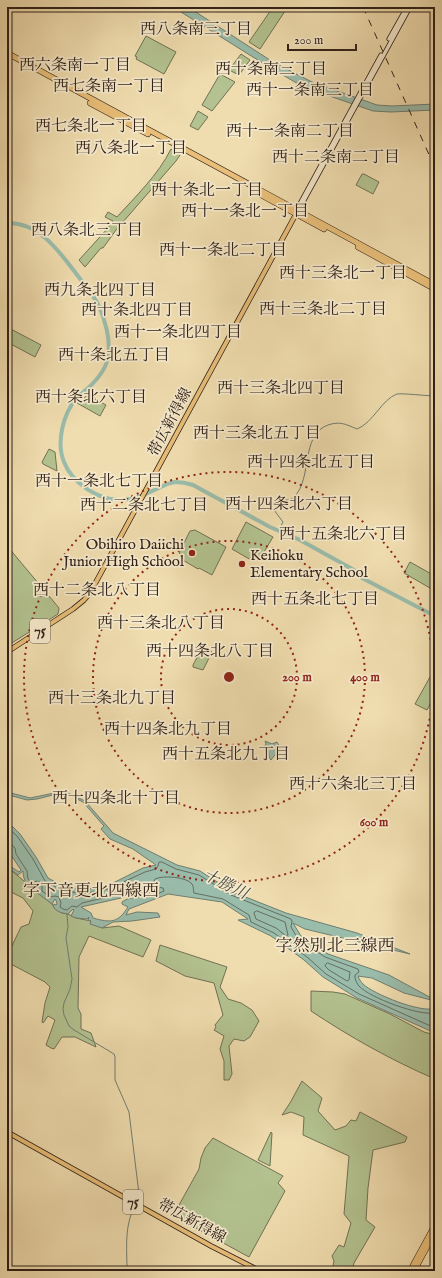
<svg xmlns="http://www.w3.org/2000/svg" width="442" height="1278" font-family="'IM FELL English','Noto Serif JP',serif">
  <rect width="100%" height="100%" fill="#f0ddaf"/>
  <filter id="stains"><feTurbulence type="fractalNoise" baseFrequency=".005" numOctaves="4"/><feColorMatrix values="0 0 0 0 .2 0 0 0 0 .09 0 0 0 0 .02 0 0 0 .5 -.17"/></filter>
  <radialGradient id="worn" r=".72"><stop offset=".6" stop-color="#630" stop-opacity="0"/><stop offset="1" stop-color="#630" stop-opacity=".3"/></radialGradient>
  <g fill="#b3c290" stroke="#717154">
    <polygon points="273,7 284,7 287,8 260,49 249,42"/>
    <polygon points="146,36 176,52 164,74 136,59 137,57 135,56"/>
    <polygon points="241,54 250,60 239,75 229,70"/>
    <polygon points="220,74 235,82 212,111 202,105"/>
    <polygon points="198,111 208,117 198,130 190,126"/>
    <path d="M171,149L180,155L176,161L116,230L103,248H101L85,267L79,260L108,228L113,221L105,217L108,212L117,217C136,196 158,175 171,149Z"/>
    <polygon points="362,174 364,174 379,182 373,194 356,185"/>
    <polygon points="7,327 41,345 35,357 7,342"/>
    <polygon points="88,395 106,405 100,416 77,403"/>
    <polygon points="49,449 55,452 57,471 43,464 42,462"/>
    <polygon points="246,522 273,537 261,557 257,555 254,557 251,560 232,549"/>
    <polygon points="195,530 226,547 212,575 199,568 198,569 181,559 183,556 179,553 190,531"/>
    <polygon points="7,544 13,553 59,608 58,614 7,646"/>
    <polygon points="410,562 435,576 435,579 430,588 404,573"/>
    <polygon points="203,646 211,651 212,652 203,670 193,667 193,665"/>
    <polygon points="435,668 435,695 427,710 415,704"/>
    <polygon points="7,867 52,904 55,909 62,913 68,914 76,918 91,921 102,928 119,926 151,940 143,957 89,936 79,957 78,1008 81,1014 81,1029 91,1033 96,1047 75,1037 62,1037 54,1049 51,1048 46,1045 55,1020 48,1016 43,1023 42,1022 45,1003 50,987 45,982 7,962 7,956 21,927 29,924 33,911 23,898 11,892 7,886"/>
    <polygon points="160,945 227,967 220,987 228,999 241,1003 252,1010 259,1021 250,1037 244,1041 234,1039 229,1046 232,1074 229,1080 224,1080 224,1061 220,1049 224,1036 214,1030 216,1027 215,1025 223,1015 214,983 185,976 156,961"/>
    <path d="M311,991L333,992L345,994L390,1014L424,1032L435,1035V1079C391,1060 350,1037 311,1011Z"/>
    <polygon points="302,1081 322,1098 318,1111 335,1130 346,1126 351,1120 356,1121 360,1112 407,1137 405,1142 373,1150 368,1188 366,1220 375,1227 354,1263 352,1271 332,1271 334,1261 332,1256 339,1245 344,1247 351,1223 344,1214 349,1156 303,1135 304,1117 291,1112 282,1115 290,1103"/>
    <polygon points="271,1132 272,1133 270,1166 258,1160"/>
    <polygon points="213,1138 283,1176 278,1183 285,1191 249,1257 181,1220 182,1212 179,1210 179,1205 199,1169 201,1158 205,1148"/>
  </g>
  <g fill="#9abcab" stroke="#6f7e71" fill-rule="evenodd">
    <polygon points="173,7 188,7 273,62 312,82 377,105 392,106 435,104 435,110 391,112 373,111 318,92 300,85 269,67"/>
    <path d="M265,741L272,744L277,742L280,748L283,749L284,750V746L288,747L287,749V751L281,754L278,751L271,760C268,757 269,751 268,747H264L266,744Z"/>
    <path d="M64,791L85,801L113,833L177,865L200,871L233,892L286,913L357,933L410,954L305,929L293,923L301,936L328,954L389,975L435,1000V1005L431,1000L404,993L372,978L358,976C359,979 361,982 363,984C373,994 423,1014 435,1008V1033L357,998L323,977L304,960L271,936L238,920L248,919L222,902L168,894L129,909L126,915L137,912L158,913L160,917L132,921L113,922L102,928L90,924L91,921L88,920L89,917L87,919L76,918L71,916L74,910L73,909L68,914C62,913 56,912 53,906L54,904L56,905L57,904L56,900L55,899L52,904L36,892L39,885L38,884L33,889C26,884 23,879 23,871L18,875L7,867V864L19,872L21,870L11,855V850L7,845V821L20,834L36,857L48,878L61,885L83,890L107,886L143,868L156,865L133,849L110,839L101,829L104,826L83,802L65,793L53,795L37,799L27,800L9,795L7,796V792L30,798ZM137,892L150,894L127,899L122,902V904L128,907C118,923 111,923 93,918L91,913L81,907L121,898Z"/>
  </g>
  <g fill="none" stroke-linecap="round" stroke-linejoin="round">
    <g stroke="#646e62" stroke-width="1">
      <path d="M7,827L17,836L33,859L45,881L59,889L82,894L108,889L145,872L156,869L158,866L159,862H162L176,869L199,875L231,895L291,919L292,921L291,927L298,939L325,957L358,969L359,972L355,975V978C356,981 357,984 359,986C370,998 419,1016 435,1013"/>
      <path d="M7,843L11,844L15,848L16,854L27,871L28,879L32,883L37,881L40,882L42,885V891L50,897L55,896L59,897L61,903L60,907L63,909L67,910L72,906L77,907L82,903L120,894L135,888L147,890L151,895L153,896L164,891L163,888L157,887L153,883L155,879C163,875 187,877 192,884C194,887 193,890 194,893L223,899L249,915L251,922L274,933L307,957L326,974L359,994L435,1028"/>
      <polygon points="257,911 285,922 288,935 286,936 276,928 256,919 254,913"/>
      <polygon points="328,963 350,972 349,980 347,981 329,970 325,966 326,964"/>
    </g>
    <g stroke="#6f7e71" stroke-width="1">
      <path d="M279,530L283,522L271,506L274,500C279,499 290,502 294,497C313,478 300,435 328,425C340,421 345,424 357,429C373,423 382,399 397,394C402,393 428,396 435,396"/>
      <polyline points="67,914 68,927 66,938 72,979 70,989 64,1003 63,1009 64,1015 69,1026 74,1030 114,1054 115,1057 115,1080 129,1112 139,1194 137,1202"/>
      <path d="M127,1271C127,1247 124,1227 135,1205"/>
    </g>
    <path stroke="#9abcab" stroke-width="4" d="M7,223C38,222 58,250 75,272C83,283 91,292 98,304C105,319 111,340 108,357C106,370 97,380 87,389C83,392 79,395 76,399C63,414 56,443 64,462C68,473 77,482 87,489C110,504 129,503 152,491C159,488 167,483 175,482C181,482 187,483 193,485L270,527L300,540L354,570L362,578L435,616"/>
    <defs>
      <g id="secondary">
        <polyline points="389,39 407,7"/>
        <polyline points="296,211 381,55"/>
        <polyline points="297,213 410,7"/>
      </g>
      <g id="primary">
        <polyline points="7,652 73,609 84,600 90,593 296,214"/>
        <polyline points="7,1132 211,1246 260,1271"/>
      </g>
      <g id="highway">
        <polyline points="7,53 435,285"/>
        <polyline points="90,103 148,134"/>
        <polyline points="252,190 324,229"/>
        <polyline points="358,247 435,289"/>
        <polyline points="410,1271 435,1225"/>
        <polyline points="414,1271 435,1232"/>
      </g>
    </defs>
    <use href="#secondary" stroke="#2f2019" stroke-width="5"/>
    <use href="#primary" stroke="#2f2019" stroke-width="5.5"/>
    <use href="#highway" stroke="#2f2019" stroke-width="6"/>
    <use href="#secondary" stroke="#f5e9cb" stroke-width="3.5"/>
    <use href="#primary" stroke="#e8be78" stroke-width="4"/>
    <use href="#highway" stroke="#e8be78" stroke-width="5"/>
    <polyline stroke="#2f2019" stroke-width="1" stroke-dasharray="7 7" stroke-linecap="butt" points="363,7 435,168"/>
  </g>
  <g fill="none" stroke="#8f2418" stroke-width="2" stroke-dasharray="2 4">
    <circle cx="229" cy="677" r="68"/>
    <circle cx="229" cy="677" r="136"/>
    <circle cx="229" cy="677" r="205"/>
  </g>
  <g fill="#8f2418" stroke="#f5e9cb" stroke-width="1.5">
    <circle cx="192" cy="553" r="4"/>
    <circle cx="242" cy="564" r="4"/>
  </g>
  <g text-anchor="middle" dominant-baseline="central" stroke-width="3.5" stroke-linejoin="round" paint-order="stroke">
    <g fill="#f5e9cb" stroke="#6a5c4e" stroke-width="1">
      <rect x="30" y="619" width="20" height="24" rx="3"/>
      <rect x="123" y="1190" width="20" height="24" rx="3"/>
    </g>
    <g font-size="14" font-weight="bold" fill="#2f2019">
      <text x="40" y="631">75</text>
      <text x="133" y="1202">75</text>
    </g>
    <g font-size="15" fill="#2f2019" stroke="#f5e9cb">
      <text transform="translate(170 422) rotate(-62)">帯広新得線</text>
      <text transform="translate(192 1221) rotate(29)">帯広新得線</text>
    </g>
    <g font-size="15" fill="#2f2019" stroke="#f5e9cb" text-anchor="end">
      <text x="184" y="544">Obihiro Daiichi<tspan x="184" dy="17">Junior High School</tspan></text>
      <text x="250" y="555" text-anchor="start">Keihoku<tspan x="250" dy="17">Elementary School</tspan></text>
    </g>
    <g font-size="16" fill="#2f2019" stroke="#f5e9cb">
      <text x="196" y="30">西八条南三丁目</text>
      <text x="75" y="66">西六条南一丁目</text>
      <text x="271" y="70">西十条南三丁目</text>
      <text x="109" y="87">西七条南一丁目</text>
      <text x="310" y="91">西十一条南三丁目</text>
      <text x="91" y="127">西七条北一丁目</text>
      <text x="290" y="132">西十一条南二丁目</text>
      <text x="131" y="149">西八条北一丁目</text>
      <text x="336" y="158">西十二条南二丁目</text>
      <text x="207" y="191">西十条北一丁目</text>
      <text x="245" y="212">西十一条北一丁目</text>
      <text x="87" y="231">西八条北三丁目</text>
      <text x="223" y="251">西十一条北二丁目</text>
      <text x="343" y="274">西十三条北一丁目</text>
      <text x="100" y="291">西九条北四丁目</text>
      <text x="323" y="310">西十三条北二丁目</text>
      <text x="137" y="311">西十条北四丁目</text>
      <text x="178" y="333">西十一条北四丁目</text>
      <text x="114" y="356">西十条北五丁目</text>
      <text x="281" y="389">西十三条北四丁目</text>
      <text x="91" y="398">西十条北六丁目</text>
      <text x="257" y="434">西十三条北五丁目</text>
      <text x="311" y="463">西十四条北五丁目</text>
      <text x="99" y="482">西十一条北七丁目</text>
      <text x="289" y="505">西十四条北六丁目</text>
      <text x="144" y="506">西十二条北七丁目</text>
      <text x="343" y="535">西十五条北六丁目</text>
      <text x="97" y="591">西十二条北八丁目</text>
      <text x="315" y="600">西十五条北七丁目</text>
      <text x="161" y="624">西十三条北八丁目</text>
      <text x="210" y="652">西十四条北八丁目</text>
      <text x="112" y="699">西十三条北九丁目</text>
      <text x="168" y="730">西十四条北九丁目</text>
      <text x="226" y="755">西十五条北九丁目</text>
      <text x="353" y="785">西十六条北三丁目</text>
      <text x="116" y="799">西十四条北十丁目</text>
    </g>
    <g font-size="16" font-style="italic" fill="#4f4f45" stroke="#f5e9cb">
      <text transform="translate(225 885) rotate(26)">十勝川</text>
    </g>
    <g font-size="17" fill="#2f2019" stroke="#f5e9cb">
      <text x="91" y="891">字下音更北四線西</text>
      <text x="335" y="946">字然別北三線西</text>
    </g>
  </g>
  <circle cx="229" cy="677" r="6" fill="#8f2418" stroke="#f5e9cb" stroke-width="2"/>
  <g font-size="12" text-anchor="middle" font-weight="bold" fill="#8f2418" stroke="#f5e9cb" stroke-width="3.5" stroke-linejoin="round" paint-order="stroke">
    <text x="297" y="681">200 m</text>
    <text x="365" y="681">400 m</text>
    <text x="374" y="826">600 m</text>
  </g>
  <rect width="442" height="1278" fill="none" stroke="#f0ddaf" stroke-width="24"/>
  <rect x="8" y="8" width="426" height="1262" fill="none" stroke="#2f2019" stroke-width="2"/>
  <rect x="12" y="12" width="418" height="1254" fill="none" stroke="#2f2019"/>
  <path d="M288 44v6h68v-6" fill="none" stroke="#2f2019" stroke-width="2"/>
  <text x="294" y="44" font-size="12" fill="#2f2019" stroke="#f5e9cb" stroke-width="3" paint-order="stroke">200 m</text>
  <rect width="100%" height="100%" filter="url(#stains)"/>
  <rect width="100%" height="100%" fill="url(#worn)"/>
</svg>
